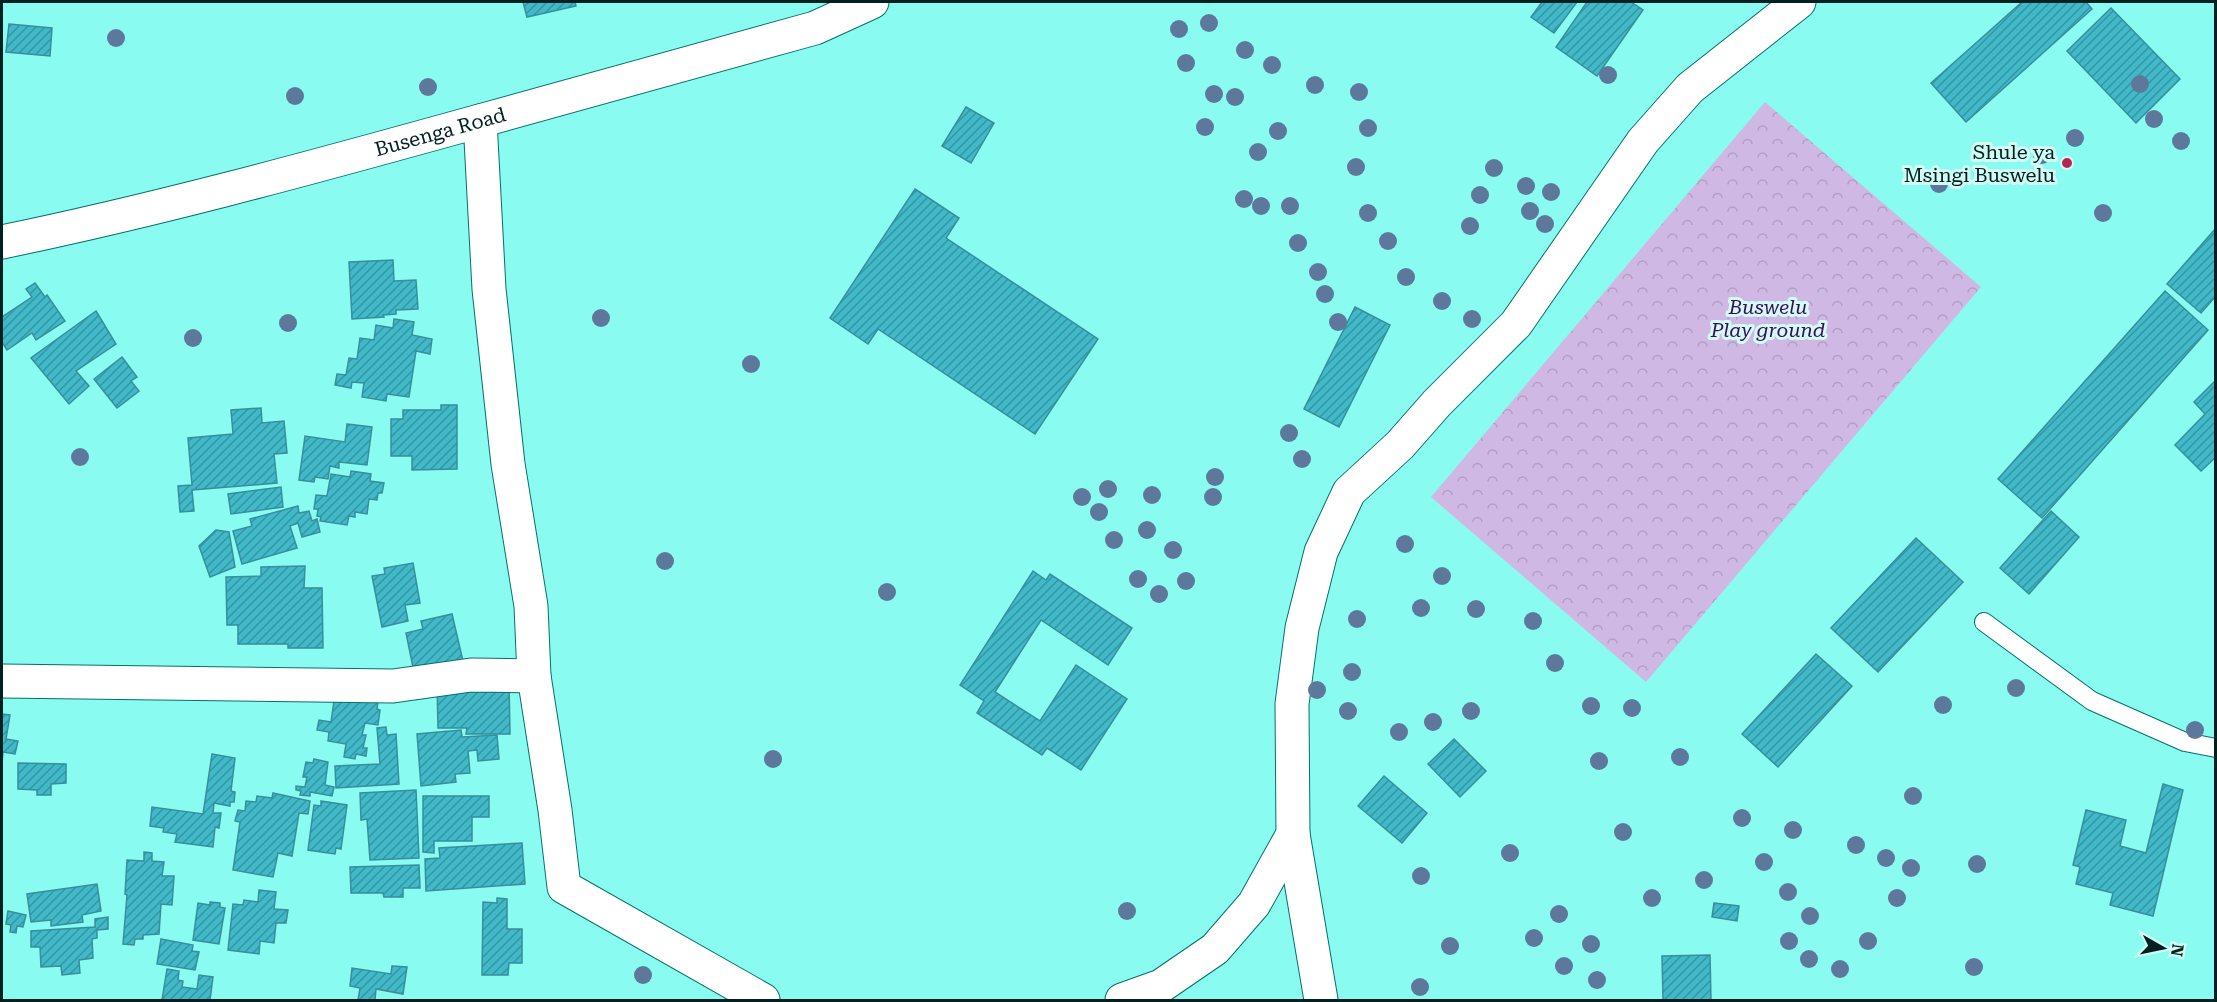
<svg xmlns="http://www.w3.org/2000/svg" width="2217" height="1002" font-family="'Roboto Serif',serif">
  <defs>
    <pattern id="park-crowns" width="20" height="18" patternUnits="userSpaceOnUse" patternTransform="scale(1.5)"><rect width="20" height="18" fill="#cfb9e4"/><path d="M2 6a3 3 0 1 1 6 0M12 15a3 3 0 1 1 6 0" fill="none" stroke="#b09fc3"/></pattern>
    <pattern id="building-hatch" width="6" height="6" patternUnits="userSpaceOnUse" patternTransform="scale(1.5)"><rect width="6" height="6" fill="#42b9c9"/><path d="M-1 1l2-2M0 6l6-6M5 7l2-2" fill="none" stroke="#3596a3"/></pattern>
  </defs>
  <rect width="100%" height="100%" fill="#89fbf0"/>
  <polygon fill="url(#park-crowns)" points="1765,102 1981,287 1646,682 1431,497"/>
  <g fill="url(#building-hatch)" stroke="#368f9b" stroke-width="1.5">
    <polygon points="523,2 575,2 576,6 527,17"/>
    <polygon points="1542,2 1577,2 1554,33 1531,17"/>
    <polygon points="1587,2 1631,2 1643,10 1597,76 1556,47"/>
    <polygon points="2022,2 2086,2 2092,9 1966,122 1931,83"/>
    <polygon points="2111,8 2180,79 2136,123 2067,51"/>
    <polygon points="9,24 52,28 50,56 6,52"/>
    <polygon points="966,107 994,123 971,163 942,146"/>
    <polygon points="915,189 959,218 946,238 1098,339 1035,434 878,329 868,344 830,318"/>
    <polygon points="2216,228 2216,296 2201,313 2167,284"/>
    <polygon points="393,260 394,281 416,280 418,309 396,310 396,314 383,315 384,317 352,319 349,262"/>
    <polygon points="35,283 45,297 47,295 65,321 36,340 32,333 7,350 2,342 2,317 32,297 26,289"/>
    <polygon points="2165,291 2208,330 2042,518 1998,479"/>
    <polygon points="1355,307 1390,325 1339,427 1304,409"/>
    <polygon points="96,311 116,344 76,371 89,386 69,404 31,358"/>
    <polygon points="394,319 414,322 412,335 432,339 430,354 416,351 409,397 387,394 386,401 362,397 364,383 352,382 351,388 335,385 337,374 346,375 349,358 357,359 360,338 374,340 376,325 393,328"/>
    <polygon points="122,357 137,377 131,381 139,391 117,408 94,379"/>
    <polygon points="2215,381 2216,457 2201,471 2175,445 2205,414 2194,402"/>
    <polygon points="441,405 457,405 457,469 412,470 412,456 391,456 391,419 403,419 403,410 441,410"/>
    <polygon points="261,408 262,423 284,421 287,453 274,454 277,483 192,490 194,511 180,512 178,486 192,485 188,438 233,434 231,410"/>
    <polygon points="347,424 372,427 367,465 339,462 339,468 330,466 328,479 315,477 314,482 299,480 305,436 345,442"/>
    <polygon points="351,471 371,474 370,481 384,483 382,493 378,493 377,500 369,499 367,514 355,512 355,517 349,516 347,525 320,521 321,517 317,516 318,509 314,509 316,495 327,496 331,474 350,477"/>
    <polygon points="281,487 283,507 231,514 228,494"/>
    <polygon points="298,506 299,513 309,511 312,521 317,519 320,532 302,537 298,523 290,526 297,548 242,564 233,531 252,526 250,519"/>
    <polygon points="2051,511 2079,537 2029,594 2000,568"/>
    <polygon points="216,530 229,532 235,567 210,577 199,546"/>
    <polygon points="1916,538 1963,582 1878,672 1831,628"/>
    <polygon points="413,563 420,603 405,605 408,621 382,627 372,576 385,574 384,568"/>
    <polygon points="305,566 304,588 322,588 323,648 288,648 288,644 238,644 238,625 227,625 226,577 261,576 261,567"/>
    <polygon points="1033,571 1046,580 1050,574 1132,628 1108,665 1041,620 995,692 1040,721 1076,665 1127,699 1081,770 1047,748 1042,755 977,713 984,701 960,685"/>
    <polygon points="452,614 463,661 414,672 406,633 423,629 421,621"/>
    <polygon points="1816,654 1852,686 1778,767 1742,734"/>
    <polygon points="509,682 510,734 466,734 467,728 438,728 437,683"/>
    <polygon points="335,694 378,701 377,709 380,710 378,725 365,723 362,735 366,735 363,748 367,748 366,756 356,754 355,759 344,757 346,744 328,741 329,732 317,730 319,720 331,722"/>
    <polygon points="2,714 10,715 6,739 18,741 15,754 3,752 2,764"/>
    <polygon points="386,727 387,735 396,734 399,784 336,788 335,766 380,764 377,728"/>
    <polygon points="461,730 462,737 497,735 499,759 478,761 477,750 468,751 470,773 455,774 456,782 421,786 417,734"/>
    <polygon points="1454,739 1486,771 1460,797 1428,764"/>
    <polygon points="212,754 235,758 231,791 235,792 234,802 230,802 230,806 214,803 213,813 221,813 219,828 215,827 213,847 175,842 177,834 163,832 164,828 150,826 152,807 203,814"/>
    <polygon points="314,759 328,762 325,785 334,787 332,796 310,792 310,796 300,795 301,791 296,790 296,786 305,787 307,777 303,777 306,762 313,763"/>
    <polygon points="18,763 66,764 66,783 51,784 51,795 37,795 37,790 18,789"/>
    <polygon points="1384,776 1427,813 1402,843 1358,806"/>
    <polygon points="2163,784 2183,790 2153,916 2110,905 2113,893 2076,884 2080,867 2073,865 2086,810 2126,820 2120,846 2146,853"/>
    <polygon points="416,790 419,858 370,860 367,819 361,820 360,793"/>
    <polygon points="273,793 310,801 308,814 299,813 292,856 278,853 273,877 233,870 240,822 235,821 238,810 245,811 246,801 256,802 257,796 272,798"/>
    <polygon points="423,796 489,796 489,817 472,817 472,841 434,841 434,853 423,852"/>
    <polygon points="321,801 347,805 341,849 336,848 335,854 308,850 314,805 321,806"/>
    <polygon points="522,843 525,884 426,891 425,859 440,858 439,848"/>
    <polygon points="144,852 152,853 152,861 164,862 162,876 174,876 172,905 161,904 159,934 143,935 143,939 135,939 134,945 123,944 127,895 125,894 127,860 144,861"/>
    <polygon points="419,865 420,888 403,888 403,897 384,897 383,893 351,893 350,867"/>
    <polygon points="97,884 101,911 82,915 83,922 51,926 51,920 31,922 27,894"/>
    <polygon points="259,890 276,892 274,909 288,910 286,923 276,923 274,943 260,941 259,954 228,950 233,904 243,905 244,900 258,902"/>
    <polygon points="497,898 507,899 507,929 522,929 522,963 509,963 508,975 482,975 483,902 497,903"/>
    <polygon points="210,902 220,903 220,907 225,908 219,944 193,940 198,903 210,905"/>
    <polygon points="1714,903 1739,906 1737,921 1712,917"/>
    <polygon points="8,911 26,915 23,927 17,926 16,933 10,932 11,925 6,924"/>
    <polygon points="108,917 108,929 97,930 97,938 92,939 93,958 79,960 80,973 62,975 61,966 41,967 40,947 31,947 31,931 95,927 95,919"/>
    <polygon points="161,939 193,945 192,951 199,952 195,970 157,964"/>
    <polygon points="1710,955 1711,1000 1663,1000 1662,956"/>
    <polygon points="392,966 407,967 403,994 376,989 375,1000 358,1000 360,988 350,986 352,968 391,974"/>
    <polygon points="167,969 179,971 178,980 183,981 182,987 197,989 199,975 213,977 210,1000 162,1000"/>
  </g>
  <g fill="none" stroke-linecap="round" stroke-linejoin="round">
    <defs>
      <polyline id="lane" points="1984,622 2092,701 2185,742 2216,748"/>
      <g id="street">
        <polyline points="480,121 489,289 508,464 531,606 534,676 555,810 564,887 763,1000"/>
        <polyline points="2,681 393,686 471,675 534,676"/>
        <polyline points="1122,1000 1161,986 1215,949 1254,904 1293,834"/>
        <polyline points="1321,1000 1293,834 1292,704 1302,628 1321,552 1349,492 1400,445 1437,403 1516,324 1643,141 1690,88 1799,2"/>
      </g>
      <g id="secondary">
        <path id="s1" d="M2,242C152,211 299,171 447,130C569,96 692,62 815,28L872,2"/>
      </g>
    </defs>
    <use href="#lane" stroke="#05706a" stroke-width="20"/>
    <use href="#street" stroke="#05706a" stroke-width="35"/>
    <use href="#secondary" stroke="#05706a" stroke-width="35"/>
    <use href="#lane" stroke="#fff" stroke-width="18"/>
    <use href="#street" stroke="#fff" stroke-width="33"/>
    <use href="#secondary" stroke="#fff" stroke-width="33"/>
  </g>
  <g fill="#5e789c">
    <circle cx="1209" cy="23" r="9"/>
    <circle cx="1179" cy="29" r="9"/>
    <circle cx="116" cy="38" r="9"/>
    <circle cx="1245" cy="50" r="9"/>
    <circle cx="1186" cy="63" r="9"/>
    <circle cx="1272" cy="65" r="9"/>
    <circle cx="1608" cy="75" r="9"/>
    <circle cx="2140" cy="84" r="9"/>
    <circle cx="1315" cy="85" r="9"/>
    <circle cx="428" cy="87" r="9"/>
    <circle cx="1359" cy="92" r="9"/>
    <circle cx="1214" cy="94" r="9"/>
    <circle cx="295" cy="96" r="9"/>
    <circle cx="1235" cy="97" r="9"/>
    <circle cx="2154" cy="119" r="9"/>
    <circle cx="1205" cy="127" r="9"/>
    <circle cx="1368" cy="128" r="9"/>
    <circle cx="1278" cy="131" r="9"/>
    <circle cx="2075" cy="138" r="9"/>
    <circle cx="2181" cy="141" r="9"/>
    <circle cx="1258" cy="152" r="9"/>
    <circle cx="2042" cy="155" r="9"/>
    <circle cx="1356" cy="167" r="9"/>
    <circle cx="1494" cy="168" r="9"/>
    <circle cx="1939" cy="184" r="9"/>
    <circle cx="1526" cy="186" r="9"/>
    <circle cx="1551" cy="192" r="9"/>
    <circle cx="1480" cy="195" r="9"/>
    <circle cx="1244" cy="199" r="9"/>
    <circle cx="1261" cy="206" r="9"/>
    <circle cx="1290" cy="206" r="9"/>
    <circle cx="1530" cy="211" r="9"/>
    <circle cx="1368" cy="213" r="9"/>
    <circle cx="2103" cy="213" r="9"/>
    <circle cx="1545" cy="224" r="9"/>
    <circle cx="1470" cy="226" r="9"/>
    <circle cx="1388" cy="241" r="9"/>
    <circle cx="1298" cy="243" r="9"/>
    <circle cx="1318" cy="272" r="9"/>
    <circle cx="1406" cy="277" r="9"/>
    <circle cx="1325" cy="294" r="9"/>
    <circle cx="1442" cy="301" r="9"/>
    <circle cx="601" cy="318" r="9"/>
    <circle cx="1472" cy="319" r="9"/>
    <circle cx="1338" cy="322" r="9"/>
    <circle cx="288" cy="323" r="9"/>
    <circle cx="193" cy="338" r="9"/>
    <circle cx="751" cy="364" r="9"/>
    <circle cx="1289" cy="433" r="9"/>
    <circle cx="80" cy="457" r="9"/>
    <circle cx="1302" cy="459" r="9"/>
    <circle cx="1215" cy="477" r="9"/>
    <circle cx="1108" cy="489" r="9"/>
    <circle cx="1152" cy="495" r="9"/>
    <circle cx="1082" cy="497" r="9"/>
    <circle cx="1213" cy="497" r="9"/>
    <circle cx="1099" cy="512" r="9"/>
    <circle cx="1147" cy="530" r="9"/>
    <circle cx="1114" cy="540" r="9"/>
    <circle cx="1405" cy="544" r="9"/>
    <circle cx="1173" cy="550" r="9"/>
    <circle cx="665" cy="561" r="9"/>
    <circle cx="1442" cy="576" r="9"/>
    <circle cx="1138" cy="579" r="9"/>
    <circle cx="1186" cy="581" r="9"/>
    <circle cx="887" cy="592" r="9"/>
    <circle cx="1159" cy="594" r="9"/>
    <circle cx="1421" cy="608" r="9"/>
    <circle cx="1476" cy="609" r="9"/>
    <circle cx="1357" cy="619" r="9"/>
    <circle cx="1533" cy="621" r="9"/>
    <circle cx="1555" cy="663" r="9"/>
    <circle cx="1352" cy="672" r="9"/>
    <circle cx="2016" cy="688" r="9"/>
    <circle cx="1317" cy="690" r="9"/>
    <circle cx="1943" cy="705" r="9"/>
    <circle cx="1591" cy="706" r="9"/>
    <circle cx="1632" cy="708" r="9"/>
    <circle cx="1348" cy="711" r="9"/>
    <circle cx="1471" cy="711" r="9"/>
    <circle cx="1433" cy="722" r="9"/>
    <circle cx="2195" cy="730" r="9"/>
    <circle cx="1399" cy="732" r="9"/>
    <circle cx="1680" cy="757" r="9"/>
    <circle cx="773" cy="759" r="9"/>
    <circle cx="1599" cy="761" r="9"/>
    <circle cx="1913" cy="796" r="9"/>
    <circle cx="1742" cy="818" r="9"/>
    <circle cx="1793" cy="830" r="9"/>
    <circle cx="1623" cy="832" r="9"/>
    <circle cx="1856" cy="845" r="9"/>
    <circle cx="1510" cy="853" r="9"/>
    <circle cx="1886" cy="858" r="9"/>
    <circle cx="1764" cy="862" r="9"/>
    <circle cx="1977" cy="864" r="9"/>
    <circle cx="1911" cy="868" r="9"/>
    <circle cx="1421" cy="876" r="9"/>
    <circle cx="1704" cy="880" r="9"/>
    <circle cx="1788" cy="892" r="9"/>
    <circle cx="1652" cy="898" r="9"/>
    <circle cx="1897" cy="898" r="9"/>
    <circle cx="1127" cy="911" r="9"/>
    <circle cx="1559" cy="914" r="9"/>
    <circle cx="1810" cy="916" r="9"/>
    <circle cx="1534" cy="938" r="9"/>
    <circle cx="1789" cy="941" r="9"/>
    <circle cx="1868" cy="941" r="9"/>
    <circle cx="1591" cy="944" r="9"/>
    <circle cx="1450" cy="946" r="9"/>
    <circle cx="1809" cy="959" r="9"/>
    <circle cx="1564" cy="966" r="9"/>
    <circle cx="1974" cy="967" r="9"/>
    <circle cx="1840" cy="969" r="9"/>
    <circle cx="643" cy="975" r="9"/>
    <circle cx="1597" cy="980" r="9"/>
    <circle cx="1420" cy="987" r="9"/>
  </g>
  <circle fill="#b62654" stroke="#d2fbf6" stroke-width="2" cx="2067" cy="163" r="6"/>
  <g text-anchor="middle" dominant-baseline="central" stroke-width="6" stroke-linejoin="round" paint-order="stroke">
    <g font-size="20" fill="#00211f" stroke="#d2fbf6">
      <text stroke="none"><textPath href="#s1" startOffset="452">Busenga Road</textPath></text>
    </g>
    <g font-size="20" fill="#00211f" stroke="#d2fbf6" text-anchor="end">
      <text x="2055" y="152">Shule ya<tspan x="2055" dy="23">Msingi Buswelu</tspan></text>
    </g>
    <g font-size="20" font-style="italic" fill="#3b0c58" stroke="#d2fbf6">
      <text x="1768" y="307">Buswelu<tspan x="1768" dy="23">Play ground</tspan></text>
    </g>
  </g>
  <rect width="2217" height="1002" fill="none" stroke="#00211f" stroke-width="6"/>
  <g transform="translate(2163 948) rotate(99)" stroke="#d2fbf6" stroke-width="4.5" paint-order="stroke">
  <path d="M0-4.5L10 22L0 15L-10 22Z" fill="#00211f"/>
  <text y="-9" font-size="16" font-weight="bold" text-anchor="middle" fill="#00211f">N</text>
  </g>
</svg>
